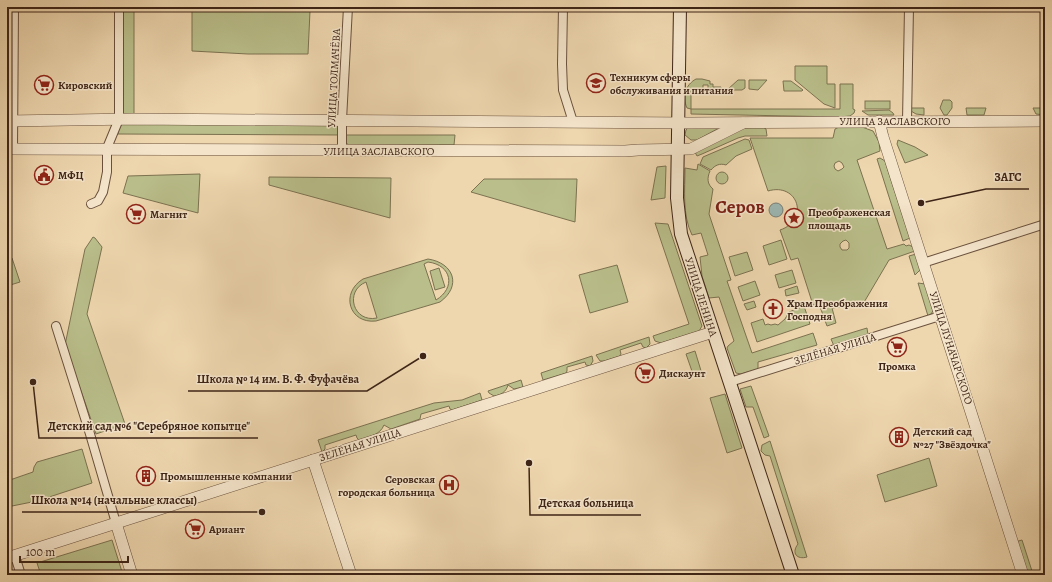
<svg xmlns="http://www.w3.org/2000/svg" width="1052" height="582" font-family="Alegreya,serif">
  <rect width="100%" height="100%" fill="#eed6ae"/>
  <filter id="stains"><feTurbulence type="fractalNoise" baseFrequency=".005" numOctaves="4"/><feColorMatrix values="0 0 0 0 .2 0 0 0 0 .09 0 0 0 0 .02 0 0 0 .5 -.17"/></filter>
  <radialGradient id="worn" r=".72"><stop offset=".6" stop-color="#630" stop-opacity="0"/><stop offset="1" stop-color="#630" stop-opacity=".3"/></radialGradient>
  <g fill="#b9be8a" stroke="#7c7250" fill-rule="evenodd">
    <polygon points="119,7 134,7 134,119 342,120 342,135 118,134"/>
    <polygon points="192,8 310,11 308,54 248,54 192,51"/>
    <polygon points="795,66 827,66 827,84 835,84 835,108 824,104 795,80"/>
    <path d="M696,79H702L710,81V84H713V87H721V90H708V85H703V90H691V109H840V84H853V109L855,110L854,113L850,116L839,117L691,114V109L687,108C682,97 685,85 696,79Z"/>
    <polygon points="738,80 745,80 745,88 742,90 727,90"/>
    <polygon points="749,80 767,80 758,90 749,89"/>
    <polygon points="783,81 791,81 803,90 802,91 784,91"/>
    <polygon points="943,100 950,100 952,102 952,108 947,115 944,115 940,108"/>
    <rect x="865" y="101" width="25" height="8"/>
    <polygon points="911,108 924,108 924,115 916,114 911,111"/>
    <polygon points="966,108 986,108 984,115 967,115"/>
    <polygon points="1033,108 1045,108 1045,115 1036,114"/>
    <polygon points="889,110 893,113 894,115 868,115 862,111"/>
    <polygon points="689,127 719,128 697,140 691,140 685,135 686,130"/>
    <polygon points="763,127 766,129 767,136 745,136 738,138 702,154 697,156 695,152 742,128"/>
    <path d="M839,127H862L873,131L879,142L880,151L857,160L887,249L904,244L906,246L909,245L913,247L915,251L889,260L863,304L832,308L836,323L827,326L819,304L813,305L798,258L791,260L780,230C810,220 798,182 768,191L750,138H833L835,129ZM839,161L842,163L844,167L842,169L838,171L835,169L834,166L835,163ZM846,240L849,243V248L847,250H842L840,247V244L843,241Z"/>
    <polygon points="345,135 455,135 454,145 349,145 346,143"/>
    <path d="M745,139L749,140L752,149L736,156L726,165C720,163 715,165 711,170L700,164L703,157Z"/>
    <polygon points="898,140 915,147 928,155 905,163 897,144"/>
    <polygon points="880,158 885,161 910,238 903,241 877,159"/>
    <path d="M698,164L710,171C707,178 707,184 713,189L709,214L731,280L727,281L752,353L813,333L817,345L758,362V369L741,374L736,373L727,348L728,346L734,341L719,297L709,298L702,276L700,257L708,255L701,233L692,235C682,215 685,189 685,168L697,170Z"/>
    <polygon points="666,166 665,198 651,200 657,167"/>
    <circle cx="722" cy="178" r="6"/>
    <polygon points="200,174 198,213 123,193 128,176"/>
    <polygon points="269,177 391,178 390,218 269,185"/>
    <polygon points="484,179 577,179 575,222 471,192"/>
    <polygon points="655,223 668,224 702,326 699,331 661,343 655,341 653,336 689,324"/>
    <polygon points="93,237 95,238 102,247 87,314 125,424 96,434 65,345 85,249"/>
    <polygon points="781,240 787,259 769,265 763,246"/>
    <polygon points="747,252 753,270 735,276 729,257"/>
    <polygon points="916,254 920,270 915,275 909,256"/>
    <polygon points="12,258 20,282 7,286 7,259"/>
    <path d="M428,259C454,263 462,286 440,302L376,321C349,324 340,293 363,279ZM428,262C452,265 456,288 436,300L424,264ZM366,282L377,318C353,323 344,291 366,282Z"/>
    <polygon points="617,265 628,302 590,313 579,275"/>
    <polygon points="439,268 445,287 435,290 430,271"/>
    <polygon points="792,270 796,283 779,288 775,275"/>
    <polygon points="755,281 760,295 743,301 738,287"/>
    <polygon points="918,283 925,284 933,311 931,314 928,316"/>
    <polygon points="797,286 799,293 786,296 785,290"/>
    <polygon points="754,301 756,307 747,310 744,304"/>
    <polygon points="804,306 810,324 757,342 751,323 763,319 765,325 768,324 771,325 775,324 778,325 785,319 789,312"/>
    <polygon points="867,328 868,335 834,346 831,339"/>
    <polygon points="649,337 650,344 646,348 643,347 641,343 620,350 621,354 620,356 604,361 600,361 596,355"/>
    <polygon points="695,351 702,374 694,377 686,354"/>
    <polygon points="592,356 593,361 590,366 586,365 585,362 567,367 567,371 566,373 543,380 541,373"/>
    <path d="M521,380L523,387L514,389L508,385C506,392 501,395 494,396L489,393L488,391Z"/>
    <polygon points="751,386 769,436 764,438 753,407 746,407 740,389"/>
    <path d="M480,393L482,400L452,410L450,409L449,406L421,414L420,419L391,429L384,425C380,435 369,437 359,440L357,438L356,435L325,445V449L322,452L318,440L434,403L462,400Z"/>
    <polygon points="725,394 742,448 727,453 710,398"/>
    <path d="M770,441L807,557C797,560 791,553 798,544L770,456L765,455L761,451L762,445Z"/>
    <polygon points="82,449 92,483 37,501 7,507 7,481 33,472 34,467 37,462"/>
    <polygon points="929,458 937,486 885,502 877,475"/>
    <polygon points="112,540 123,575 41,575 37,563"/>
    <polygon points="1022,540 1032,571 1025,574 1015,542"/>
  </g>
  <circle fill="#9cb7b3" stroke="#767d75" cx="776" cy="210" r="7"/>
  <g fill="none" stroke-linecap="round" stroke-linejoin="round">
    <defs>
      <g id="minor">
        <polyline points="563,7 562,64 563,90 573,122"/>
        <polyline points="907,121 909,7"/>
        <polyline points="13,149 14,7"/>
        <polyline points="342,150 342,120 348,7"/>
        <polyline points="91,204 98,201 103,192 107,172 107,148 119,119 119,7"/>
        <polyline points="923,263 1045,224"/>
        <polyline points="56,326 90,434 116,523"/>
        <polyline points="730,382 940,316"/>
        <polyline points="15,556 21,575"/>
      </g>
      <g id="tertiary">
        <polyline points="7,121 134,119 691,123 1045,121"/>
        <polyline points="879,121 883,137 1023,575"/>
        <polyline points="7,149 625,151 638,150 691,149 743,123"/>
        <polyline points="313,460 351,575"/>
        <polyline points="116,523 132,575"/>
        <polyline points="7,558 713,332"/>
      </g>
      <polyline id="secondary" points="680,7 677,198 681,234 793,575"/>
    </defs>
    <use href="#minor" stroke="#6a513d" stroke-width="10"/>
    <use href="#tertiary" stroke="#6a513d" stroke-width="12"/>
    <use href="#secondary" stroke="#3e2517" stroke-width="14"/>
    <use href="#minor" stroke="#f4e4ca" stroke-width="8"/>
    <use href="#tertiary" stroke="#f4e4ca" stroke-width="11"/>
    <use href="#secondary" stroke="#f4e4ca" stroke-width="12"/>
  </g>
  <defs>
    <symbol id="university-ring" viewBox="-11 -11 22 22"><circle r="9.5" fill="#f4e4ca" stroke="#8f2418" stroke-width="1.5"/><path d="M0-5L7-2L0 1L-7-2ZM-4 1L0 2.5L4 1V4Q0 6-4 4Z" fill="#8f2418"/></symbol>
    <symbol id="supermarket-ring" viewBox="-11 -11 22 22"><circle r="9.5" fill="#f4e4ca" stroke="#8f2418" stroke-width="1.5"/><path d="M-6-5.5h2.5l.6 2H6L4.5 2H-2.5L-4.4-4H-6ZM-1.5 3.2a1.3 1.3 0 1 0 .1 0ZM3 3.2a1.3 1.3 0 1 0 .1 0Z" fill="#8f2418"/></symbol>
    <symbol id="civic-ring" viewBox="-11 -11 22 22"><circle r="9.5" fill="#f4e4ca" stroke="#8f2418" stroke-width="1.5"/><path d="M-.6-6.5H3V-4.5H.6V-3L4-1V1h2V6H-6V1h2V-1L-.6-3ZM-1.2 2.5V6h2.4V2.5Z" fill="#8f2418"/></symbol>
    <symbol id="sight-ring" viewBox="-11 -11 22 22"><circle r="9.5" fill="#f4e4ca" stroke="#8f2418" stroke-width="1.5"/><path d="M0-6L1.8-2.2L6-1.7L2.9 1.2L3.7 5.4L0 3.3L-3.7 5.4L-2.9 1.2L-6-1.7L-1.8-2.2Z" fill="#8f2418"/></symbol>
    <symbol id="church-ring" viewBox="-11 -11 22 22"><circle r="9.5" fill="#f4e4ca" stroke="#8f2418" stroke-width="1.5"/><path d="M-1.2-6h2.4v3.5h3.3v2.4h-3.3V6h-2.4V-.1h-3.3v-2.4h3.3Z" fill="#8f2418"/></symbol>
    <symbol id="building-ring" viewBox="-11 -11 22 22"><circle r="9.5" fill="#f4e4ca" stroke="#8f2418" stroke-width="1.5"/><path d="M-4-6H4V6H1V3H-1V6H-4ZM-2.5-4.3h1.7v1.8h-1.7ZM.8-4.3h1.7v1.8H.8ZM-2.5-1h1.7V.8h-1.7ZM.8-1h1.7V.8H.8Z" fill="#8f2418"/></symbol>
    <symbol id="hospital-ring" viewBox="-11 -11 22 22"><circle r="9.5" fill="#f4e4ca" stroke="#8f2418" stroke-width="1.5"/><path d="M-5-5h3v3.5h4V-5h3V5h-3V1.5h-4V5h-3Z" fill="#8f2418"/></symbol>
  </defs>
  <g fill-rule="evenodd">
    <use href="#university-ring" x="585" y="72" width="22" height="22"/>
    <use href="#supermarket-ring" x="33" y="74" width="22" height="22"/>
    <use href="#civic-ring" x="33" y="164" width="22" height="22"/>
    <use href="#supermarket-ring" x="125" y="203" width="22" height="22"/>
    <use href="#sight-ring" x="783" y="207" width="22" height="22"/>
    <use href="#church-ring" x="762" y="298" width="22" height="22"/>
    <use href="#supermarket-ring" x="886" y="336" width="22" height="22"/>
    <use href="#supermarket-ring" x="634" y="362" width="22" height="22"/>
    <use href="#building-ring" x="888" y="426" width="22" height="22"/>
    <use href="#building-ring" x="135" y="465" width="22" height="22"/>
    <use href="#hospital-ring" x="438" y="474" width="22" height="22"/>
    <use href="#supermarket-ring" x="184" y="518" width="22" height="22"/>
  </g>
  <g text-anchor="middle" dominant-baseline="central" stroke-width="3" stroke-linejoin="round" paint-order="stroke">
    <g font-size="11" font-weight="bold" fill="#3e2517" stroke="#f4e4ca" text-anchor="start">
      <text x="610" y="77">Техникум сферы<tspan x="610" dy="13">обслуживания и питания</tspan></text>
      <text x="58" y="85">Кировский</text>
      <text x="58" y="175">МФЦ</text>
      <text x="808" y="212">Преображенская<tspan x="808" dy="13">площадь</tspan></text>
      <text x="150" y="214">Магнит</text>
      <text x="787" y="303">Храм Преображения<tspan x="787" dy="13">Господня</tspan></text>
      <text x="897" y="366" text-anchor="middle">Промка</text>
      <text x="659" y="373">Дискаунт</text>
      <text x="913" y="431">Детский сад<tspan x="913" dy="13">№27 "Звёздочка"</tspan></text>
      <text x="160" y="476">Промышленные компании</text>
      <text x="435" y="479" text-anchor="end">Серовская<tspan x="435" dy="13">городская больница</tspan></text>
      <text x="209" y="529">Ариант</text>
    </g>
    <g font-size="11" fill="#3e2517" stroke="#f4e4ca">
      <text transform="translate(334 78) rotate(-87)">УЛИЦА ТОЛМАЧЁВА</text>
      <text x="895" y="121">УЛИЦА ЗАСЛАВСКОГО</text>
      <text x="379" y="151">УЛИЦА ЗАСЛАВСКОГО</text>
      <text transform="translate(701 297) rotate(72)">УЛИЦА ЛЕНИНА</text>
      <text transform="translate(951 348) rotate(72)">УЛИЦА ЛУНАЧАРСКОГО</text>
      <text transform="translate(835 349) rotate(-17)">ЗЕЛЁНАЯ УЛИЦА</text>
      <text transform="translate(360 445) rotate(-18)">ЗЕЛЁНАЯ УЛИЦА</text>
    </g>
    <g font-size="19" font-weight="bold" fill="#7a1f14" stroke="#f4e4ca">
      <text x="740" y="207">Серов</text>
    </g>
  </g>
  <path fill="none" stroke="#3e2517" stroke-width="1.5" d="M921 203L986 189H1029M423 356L367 391H188M33 382L39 438H258M262 512L205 512H22M529 463L530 515H641"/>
  <g fill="#3e2517" stroke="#f4e4ca" stroke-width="1.5">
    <circle cx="921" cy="203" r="4"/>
    <circle cx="423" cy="356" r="4"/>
    <circle cx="33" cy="382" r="4"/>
    <circle cx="262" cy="512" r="4"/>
    <circle cx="529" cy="463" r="4"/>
  </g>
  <g font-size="12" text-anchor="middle" font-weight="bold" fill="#3e2517" stroke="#f4e4ca" stroke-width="3" stroke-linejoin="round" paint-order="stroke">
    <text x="1008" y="181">ЗАГС</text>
    <text x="278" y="383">Школа № 14 им. В. Ф. Фуфачёва</text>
    <text x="149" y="430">Детский сад №6 "Серебряное копытце"</text>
    <text x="114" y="504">Школа №14 (начальные классы)</text>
    <text x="586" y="507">Детская больница</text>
  </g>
  <rect width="1052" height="582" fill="none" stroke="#eed6ae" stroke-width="24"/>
  <rect x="8" y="8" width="1036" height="566" fill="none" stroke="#3e2517" stroke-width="2"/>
  <rect x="12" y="12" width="1028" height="558" fill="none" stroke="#3e2517"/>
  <path d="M20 556v6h108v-6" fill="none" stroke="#3e2517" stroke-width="2"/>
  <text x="26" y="556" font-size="12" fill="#3e2517" stroke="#f4e4ca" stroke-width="3" paint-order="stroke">100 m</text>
  <rect width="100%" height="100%" filter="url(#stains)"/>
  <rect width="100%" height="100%" fill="url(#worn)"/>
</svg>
